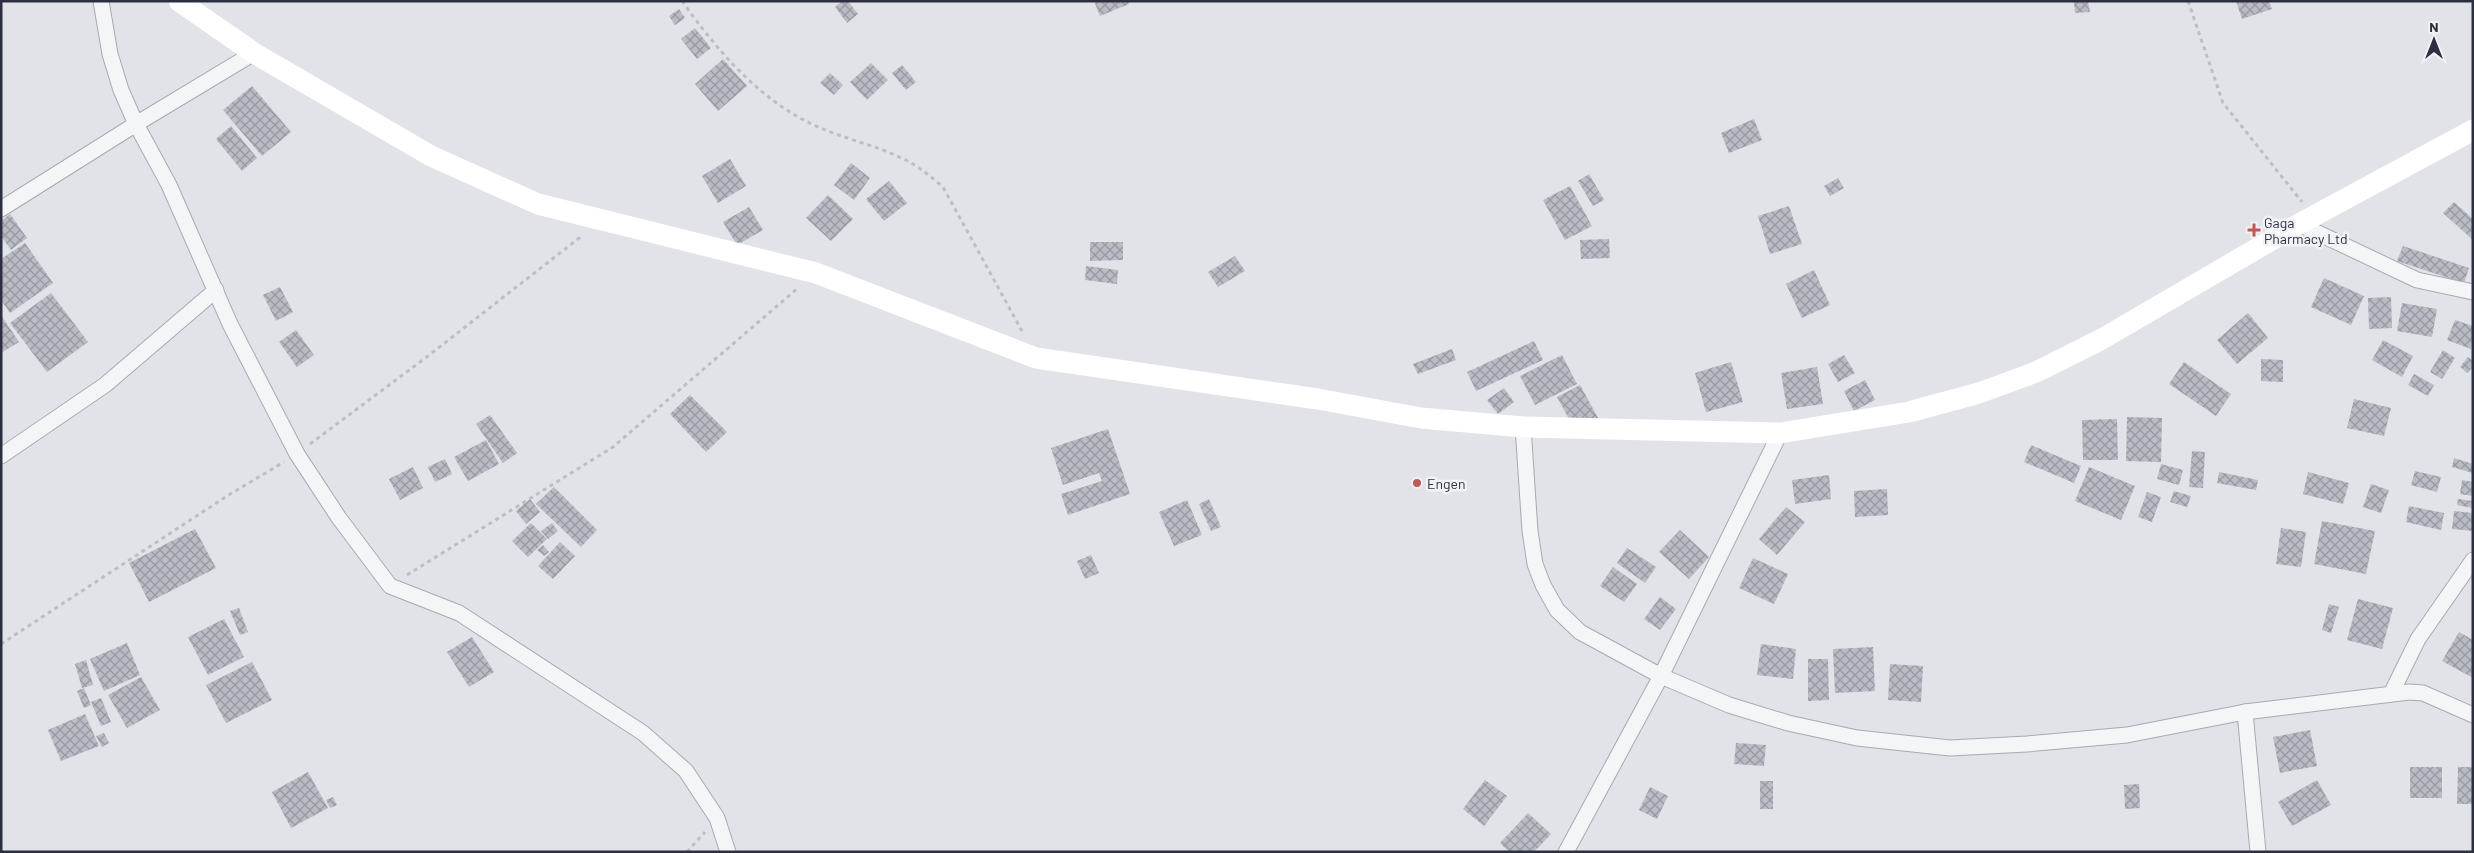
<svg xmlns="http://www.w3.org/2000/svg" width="2474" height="853" font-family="Barlow,sans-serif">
  <defs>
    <pattern id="building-cross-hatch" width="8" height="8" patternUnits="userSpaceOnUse" patternTransform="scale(1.25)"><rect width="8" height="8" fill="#babcc5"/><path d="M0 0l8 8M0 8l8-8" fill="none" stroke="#9799a1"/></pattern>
  </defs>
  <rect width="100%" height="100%" fill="#e2e3e9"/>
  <g fill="url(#building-cross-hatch)">
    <polygon points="842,1 848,1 858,14 847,23 835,7"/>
    <polygon points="1094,1 1128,1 1129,4 1100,16"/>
    <polygon points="2074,1 2088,1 2090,12 2075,13"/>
    <polygon points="2236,1 2269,1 2272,9 2242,19"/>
    <polygon points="679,9 685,18 675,25 669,16"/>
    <polygon points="695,28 711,48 697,59 681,39"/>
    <polygon points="723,59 747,86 718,111 695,84"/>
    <polygon points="871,63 888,80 867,100 850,82"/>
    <polygon points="902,65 916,82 906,90 892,73"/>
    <polygon points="830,73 843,85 834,95 820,83"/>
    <polygon points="252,86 291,132 262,156 223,110"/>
    <polygon points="1754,119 1762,140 1729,153 1721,133"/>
    <polygon points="231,126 257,158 242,171 216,139"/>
    <polygon points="730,159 746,186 718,203 702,176"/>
    <polygon points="851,163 870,178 854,200 834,185"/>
    <polygon points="1589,174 1604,200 1593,206 1578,181"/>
    <polygon points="1838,178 1844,188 1830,196 1824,186"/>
    <polygon points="889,181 907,203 884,221 866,199"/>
    <polygon points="1570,186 1592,226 1565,240 1543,200"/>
    <polygon points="828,195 853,219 831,241 806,218"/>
    <polygon points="2454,202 2473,219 2473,240 2443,213"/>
    <polygon points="1789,206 1802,244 1770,254 1758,216"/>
    <polygon points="749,207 763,230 737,245 723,222"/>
    <polygon points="10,214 27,238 11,250 1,236 1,221"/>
    <polygon points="1609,239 1610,258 1581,259 1580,240"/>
    <polygon points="1090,242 1123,242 1123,260 1090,261"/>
    <polygon points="25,243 53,283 10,313 1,300 1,259"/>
    <polygon points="2403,246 2469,268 2464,283 2397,261"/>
    <polygon points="1235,256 1245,271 1218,287 1208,272"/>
    <polygon points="1086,266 1118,270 1117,284 1085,280"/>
    <polygon points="1814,270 1830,305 1802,318 1786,284"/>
    <polygon points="2324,278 2364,296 2351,325 2311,307"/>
    <polygon points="280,287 293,312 276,321 263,295"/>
    <polygon points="51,293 88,342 47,372 10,323"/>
    <polygon points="2391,297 2392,328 2369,329 2368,298"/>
    <polygon points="2402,303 2437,309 2432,337 2397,331"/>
    <polygon points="2248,313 2268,338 2237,364 2217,340"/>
    <polygon points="1,315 19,342 1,353"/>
    <polygon points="2455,320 2473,326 2471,349 2447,340"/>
    <polygon points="296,330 314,355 297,367 279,342"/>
    <polygon points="2383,340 2413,356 2402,377 2372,360"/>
    <polygon points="1534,341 1543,360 1476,391 1467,372"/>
    <polygon points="1452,349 1456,360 1418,374 1413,364"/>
    <polygon points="2443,350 2455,358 2442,379 2430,372"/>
    <polygon points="1562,355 1577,384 1535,405 1520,376"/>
    <polygon points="1844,355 1855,373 1838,382 1828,364"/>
    <polygon points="2468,357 2473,361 2473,367 2467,373 2460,367"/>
    <polygon points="2261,359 2283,360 2283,382 2261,381"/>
    <polygon points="1731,362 1743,402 1706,412 1695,373"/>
    <polygon points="2184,362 2231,394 2216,416 2169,384"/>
    <polygon points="1817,367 1823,404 1787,409 1781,373"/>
    <polygon points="2414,374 2434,385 2428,396 2408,385"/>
    <polygon points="1865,380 1875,400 1854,411 1844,391"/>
    <polygon points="1580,385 1603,427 1580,439 1557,397"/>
    <polygon points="1504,388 1514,402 1498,414 1487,400"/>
    <polygon points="690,395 727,432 706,452 670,414"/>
    <polygon points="2354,399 2391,408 2384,436 2347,428"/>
    <polygon points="490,415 517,453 503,463 476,424"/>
    <polygon points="2127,417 2162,418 2161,462 2126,461"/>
    <polygon points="2117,419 2118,460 2083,460 2082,420"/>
    <polygon points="1108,429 1130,494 1068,515 1061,494 1102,481 1099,473 1063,485 1051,448"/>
    <polygon points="486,440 499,464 468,481 454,457"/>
    <polygon points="2031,445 2081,466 2074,483 2024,462"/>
    <polygon points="2192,451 2205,452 2203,488 2189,487"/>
    <polygon points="2454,458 2473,464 2473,473 2452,467"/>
    <polygon points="445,459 452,474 435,482 428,467"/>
    <polygon points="2161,464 2183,470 2179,485 2157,479"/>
    <polygon points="413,467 423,488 400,500 389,479"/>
    <polygon points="2089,467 2135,486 2121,520 2075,501"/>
    <polygon points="2415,471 2441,477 2437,492 2411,485"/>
    <polygon points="2219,472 2258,480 2256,490 2217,483"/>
    <polygon points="2308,472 2349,483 2343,504 2303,494"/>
    <polygon points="1829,475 1831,499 1795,504 1792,480"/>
    <polygon points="2462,480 2473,482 2473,496 2460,494"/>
    <polygon points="2371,484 2389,490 2381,513 2363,507"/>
    <polygon points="554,487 597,530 581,547 536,504"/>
    <polygon points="1887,489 1888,515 1855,517 1854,491"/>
    <polygon points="2174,491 2191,496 2187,507 2170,502"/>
    <polygon points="2147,492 2161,497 2152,522 2138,517"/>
    <polygon points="530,499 540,512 526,524 516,511"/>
    <polygon points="1209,499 1221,527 1211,531 1199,504"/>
    <polygon points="2458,499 2473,501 2473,508 2457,505"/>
    <polygon points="1187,500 1202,535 1174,546 1159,512"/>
    <polygon points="2409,506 2444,513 2441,530 2406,522"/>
    <polygon points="1786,507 1805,522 1777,555 1759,539"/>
    <polygon points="2454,511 2473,513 2473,531 2452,529"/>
    <polygon points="2322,521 2375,531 2366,574 2314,564"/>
    <polygon points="531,523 547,539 528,557 512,541"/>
    <polygon points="552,523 558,531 548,539 541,531"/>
    <polygon points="2281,528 2306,532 2301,567 2276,564"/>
    <polygon points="195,529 216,568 149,602 129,563"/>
    <polygon points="1680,530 1709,557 1689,579 1659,552"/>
    <polygon points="560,542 575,556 553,579 538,566"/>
    <polygon points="543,545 549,552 544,556 537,550"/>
    <polygon points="1627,548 1656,567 1645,583 1617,563"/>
    <polygon points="1091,555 1099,573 1085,579 1077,561"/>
    <polygon points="1753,558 1788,574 1774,604 1739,588"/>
    <polygon points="1613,567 1637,584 1624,602 1600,586"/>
    <polygon points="1660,597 1676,609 1660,630 1644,619"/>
    <polygon points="2358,599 2393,608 2382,649 2347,640"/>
    <polygon points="2329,604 2339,607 2331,633 2322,630"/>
    <polygon points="239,608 248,632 240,635 230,611"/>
    <polygon points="224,619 244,657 208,675 188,637"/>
    <polygon points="2459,632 2473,640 2473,678 2442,661"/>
    <polygon points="472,637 494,672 469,687 447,652"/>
    <polygon points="127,643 140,675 104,691 90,659"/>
    <polygon points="1761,644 1796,649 1793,679 1757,675"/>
    <polygon points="1873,647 1875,691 1835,693 1833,649"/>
    <polygon points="1808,659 1828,659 1829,700 1808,701"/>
    <polygon points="86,660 93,685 82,688 75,664"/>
    <polygon points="252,662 272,700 226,723 206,685"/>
    <polygon points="1890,664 1923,666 1921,702 1888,700"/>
    <polygon points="141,677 160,710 127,728 108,695"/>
    <polygon points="84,688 91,705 84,708 77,691"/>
    <polygon points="101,698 111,722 101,726 91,702"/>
    <polygon points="85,714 99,746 61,761 48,730"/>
    <polygon points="2310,730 2317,766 2280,773 2273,737"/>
    <polygon points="104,733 109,743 102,747 96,736"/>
    <polygon points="1736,743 1766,745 1764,766 1734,764"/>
    <rect x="2410" y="767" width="32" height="31"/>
    <polygon points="2458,767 2473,767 2473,804 2457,804"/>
    <polygon points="308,772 328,808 291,828 272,792"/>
    <polygon points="1485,780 1507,796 1484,826 1463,809"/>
    <polygon points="2317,780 2331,805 2292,826 2278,802"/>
    <rect x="1760" y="781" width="13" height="28"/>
    <polygon points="2139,784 2140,808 2125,809 2124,785"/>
    <polygon points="1650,787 1668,796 1657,819 1639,810"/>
    <polygon points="333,797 337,805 330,808 326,800"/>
    <polygon points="1528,813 1551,834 1534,852 1509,852 1500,843"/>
  </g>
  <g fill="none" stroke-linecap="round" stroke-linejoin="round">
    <defs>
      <g id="minor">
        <polyline points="101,1 110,54 121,90 136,124 169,185 230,324 297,454 339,518 390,586 459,613 643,733 686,771 717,818 728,852"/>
        <polyline points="1,209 136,124 254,53"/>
        <polyline points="2299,224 2417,280 2473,292"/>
        <polyline points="1523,427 1530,531 1535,564 1543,585 1557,610 1580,632 1661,676 1729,705 1788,723 1857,738 1950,748 2027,744 2127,735 2245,712 2409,692 2423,693 2473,715"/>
        <polyline points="1,456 105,385 216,290"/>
        <polyline points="2391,694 2418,639 2473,560"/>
        <polyline points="2245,712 2258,852"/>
        <polyline points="1566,852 1661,676 1780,433"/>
      </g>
    </defs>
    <use href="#minor" stroke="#a8a9b3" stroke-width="17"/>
    <g stroke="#bcbec3" stroke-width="3" stroke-dasharray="4 4" stroke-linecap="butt">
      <path d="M682,1C716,49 759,100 814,125C841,138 872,144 899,157C916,164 929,175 943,187L1022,331"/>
      <polyline points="2188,1 2223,103 2302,202"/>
      <polyline points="310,444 428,356 583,235"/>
      <polyline points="407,575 613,447 798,288"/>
      <polyline points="1,644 227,496 284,462"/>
      <polyline points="687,852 705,832"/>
    </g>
    <use href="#minor" stroke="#f4f5f7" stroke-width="15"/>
    <polyline stroke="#fff" stroke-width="21" points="179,1 254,53 431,156 538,204 816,273 1036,358 1318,399 1421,418 1523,427 1780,433 1909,412 1979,393 2036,372 2102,339 2299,224 2473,130"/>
  </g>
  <g fill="#c05a55" stroke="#f1f2f6" stroke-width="2">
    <path d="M2251.5 222.5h5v5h5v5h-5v5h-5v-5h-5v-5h5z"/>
    <circle cx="1417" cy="483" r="5"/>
  </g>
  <g text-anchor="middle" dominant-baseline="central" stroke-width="5" stroke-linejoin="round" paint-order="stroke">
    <g font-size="14" fill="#2c2f3f" stroke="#f1f2f6" text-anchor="start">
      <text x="2264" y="222">Gaga<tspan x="2264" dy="16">Pharmacy Ltd</tspan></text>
      <text x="1427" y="483">Engen</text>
    </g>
  </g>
  <rect width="2474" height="853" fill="none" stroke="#2c2f3f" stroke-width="5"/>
  <g transform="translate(2434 40)" stroke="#f1f2f6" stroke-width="4" paint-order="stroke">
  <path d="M0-4L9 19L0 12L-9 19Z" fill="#2c2f3f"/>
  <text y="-8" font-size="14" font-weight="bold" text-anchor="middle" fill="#2c2f3f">N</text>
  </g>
</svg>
